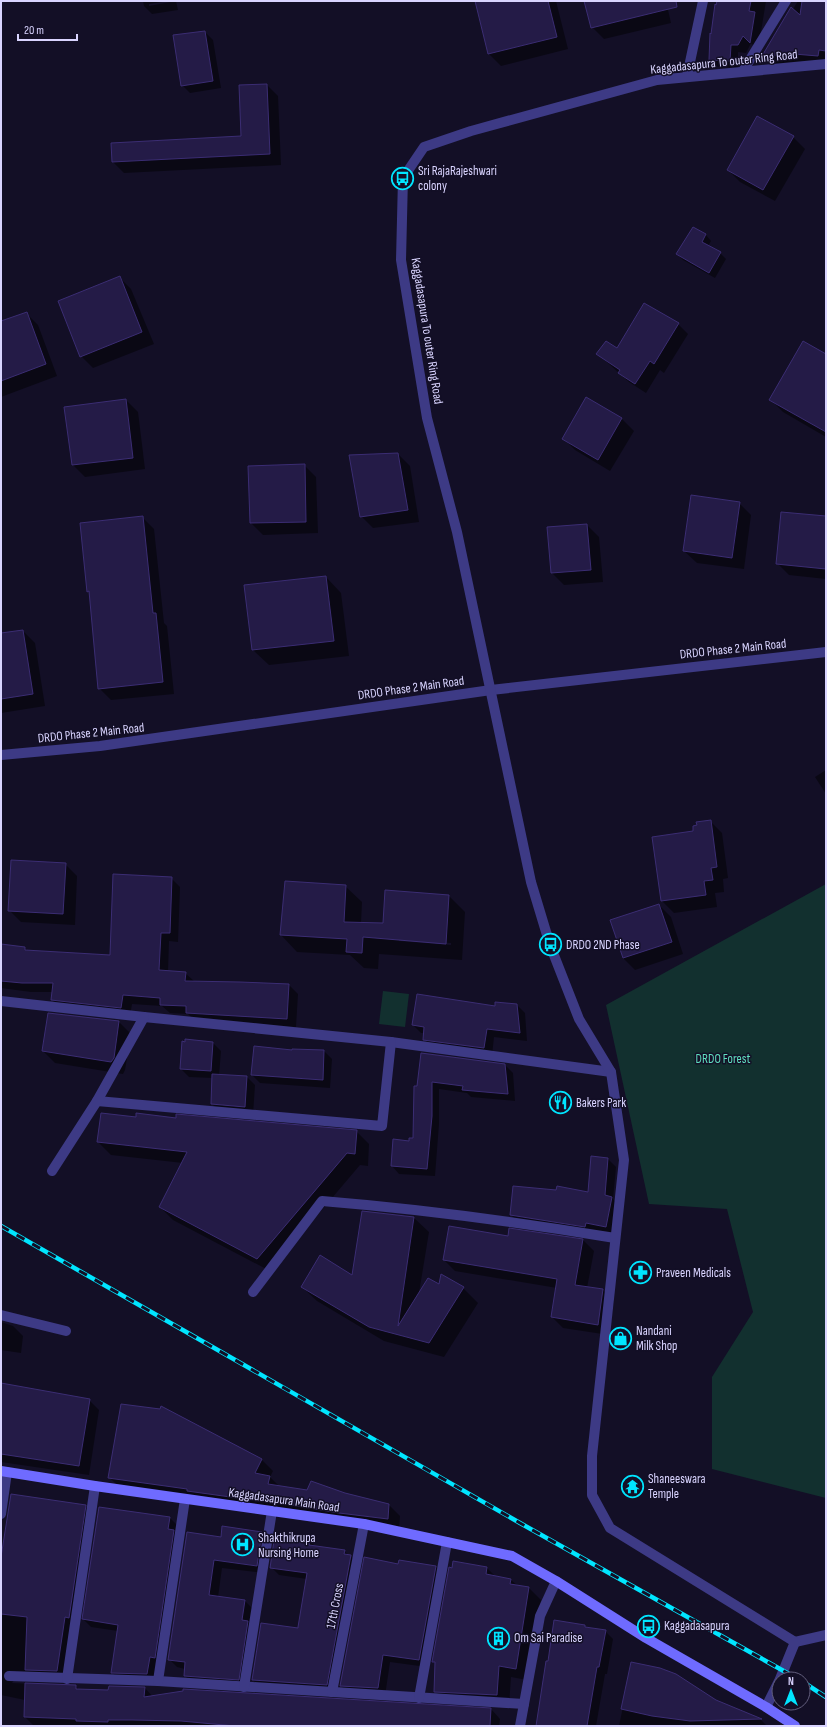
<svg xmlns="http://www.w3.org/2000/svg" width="827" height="1727" font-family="'Sofia Sans Condensed',sans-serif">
  <rect width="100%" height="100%" fill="#130f26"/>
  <g fill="#12302f">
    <polygon points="826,884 826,1498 712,1469 712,1377 753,1312 727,1209 649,1204 606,1005"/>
    <polygon points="383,991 409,994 405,1027 379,1024"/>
  </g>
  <g fill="#0007" fill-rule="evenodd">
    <polygon points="143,1 169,1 149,4 149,6 176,1 178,10 152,14 144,6"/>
    <polygon points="481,1 556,1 568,49 501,66 489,54"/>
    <polygon points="585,1 666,1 671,23 604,39 592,27"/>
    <polygon points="718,1 766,1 758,50 751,43 746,53 738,52 738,68 718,67 710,59"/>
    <polygon points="798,1 826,1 826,66 773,65 764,56"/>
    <polygon points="205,32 213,40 221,88 190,93 182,85"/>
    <polygon points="267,85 278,96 281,165 124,173 113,162 242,137"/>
    <polygon points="793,137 805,149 775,201 740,182 728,170"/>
    <polygon points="693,228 706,235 711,241 708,246 720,253 726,259 715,278 683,260 677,254"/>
    <polygon points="119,277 131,289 154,344 93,368 81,356"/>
    <polygon points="26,313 38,325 57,376 1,397 1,322"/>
    <polygon points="678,324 688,334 664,373 660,370 646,393 629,382 598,354 617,349"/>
    <polygon points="826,355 826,437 783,412 771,400"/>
    <polygon points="586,399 622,419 634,431 610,471 575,450 563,438"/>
    <polygon points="126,400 138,412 145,469 85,477 73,465 66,408"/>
    <polygon points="398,454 410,466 419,522 373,528 361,516"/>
    <polygon points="304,465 316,477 318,533 263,535 251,523"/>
    <polygon points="739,503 751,515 744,569 697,563 684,551"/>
    <polygon points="142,517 154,529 164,623 167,626 174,694 111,700 99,688 90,593 88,591"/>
    <polygon points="826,517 826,579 789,575 777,563"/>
    <polygon points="587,525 599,537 603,582 564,585 552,573"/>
    <polygon points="326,577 341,593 349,656 269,665 253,650"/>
    <polygon points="23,631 35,643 45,706 1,713 1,634"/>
    <polygon points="826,770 826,794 815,777"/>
    <polygon points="710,821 722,833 728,878 723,879 724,892 715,893 717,907 674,913 662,901 694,832"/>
    <polygon points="65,864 77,876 75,925 21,922 9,910"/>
    <polygon points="171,878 180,887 178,942 169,941 168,972 185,973 194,981 289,985 298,994 296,1027 196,1022 188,1014 170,1013 162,1006 132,1004 130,1016 61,1009 52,1000 53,992 31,992 1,988 1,945 25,948 29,952 111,956"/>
    <path d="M345,886L362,902L361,923L384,924L449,896L465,912L462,960L379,954L378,969L364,968L350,955L297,952L281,935ZM399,939L451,943V945L399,941Z"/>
    <polygon points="659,905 671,917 683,954 635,970 623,958"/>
    <polygon points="517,1005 525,1013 527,1041 494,1037 492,1056 432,1047 424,1039 424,1033 421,1033 413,1025 496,1007"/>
    <polygon points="49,1014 119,1022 131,1034 125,1070 123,1074 55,1063 43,1051"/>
    <polygon points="213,1043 221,1051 219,1076 247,1077 255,1085 253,1115 220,1112 212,1104 213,1078 189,1077 181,1069"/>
    <polygon points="292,1051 324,1051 332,1059 330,1088 260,1083 252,1075"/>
    <polygon points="422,1054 505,1065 513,1073 515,1101 471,1097 467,1093 439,1089 439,1124 435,1176 399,1174 392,1166 410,1142 414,1140"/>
    <polygon points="137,1118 177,1119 356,1131 369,1144 368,1166 360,1165 270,1271 173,1220 160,1207 183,1163 111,1155 98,1142"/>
    <polygon points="592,1157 608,1159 616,1167 613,1199 619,1206 614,1234 519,1223 511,1215 557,1191 588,1193"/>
    <polygon points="414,1218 429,1232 419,1293 440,1286 463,1288 478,1303 444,1357 384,1341 317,1301 302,1287 353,1277"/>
    <polygon points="583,1240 594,1251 587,1288 603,1290 614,1301 609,1335 563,1328 552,1317 557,1288 455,1271 444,1260"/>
    <polygon points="1,1322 13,1326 23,1336 21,1353 1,1350"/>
    <polygon points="1,1384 89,1400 99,1410 89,1475 1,1462"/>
    <polygon points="162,1408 262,1460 273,1471 270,1477 280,1487 344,1494 389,1505 400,1516 399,1530 120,1488 109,1477"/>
    <polygon points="85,1506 94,1516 66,1680 15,1679 12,1683 76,1686 79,1690 109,1691 145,1688 153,1697 491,1709 500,1719 499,1726 34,1726 25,1717 25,1700 1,1695 1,1564"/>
    <polygon points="169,1517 177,1525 155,1682 120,1680 112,1673 118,1631 91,1627 83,1619"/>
    <polygon points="262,1533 270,1541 264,1573 222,1568 218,1597 245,1601 253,1609 246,1687 193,1684 185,1676 185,1669 177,1667 169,1659 222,1538"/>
    <polygon points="309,1540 316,1547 344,1551 359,1564 334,1693 261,1688 253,1680 299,1629 307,1579 279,1575 271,1567"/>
    <polygon points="399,1565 436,1567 444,1574 427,1667 390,1662 385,1696 349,1694 341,1686"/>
    <polygon points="487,1568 496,1577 511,1580 518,1586 529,1588 541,1600 527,1680 511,1677 509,1706 447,1703 435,1691 436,1664 433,1661"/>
    <polygon points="555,1621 585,1626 587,1628 605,1631 613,1639 607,1674 605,1674 596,1726 537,1726 539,1706"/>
    <polygon points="632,1663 715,1701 761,1720 767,1726 619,1726"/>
  </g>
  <g fill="#241b47" stroke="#3b2d73">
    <polygon points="475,1 548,1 557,37 488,54"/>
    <polygon points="584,1 676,1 677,7 591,28"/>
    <polygon points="717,1 751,1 749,11 755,12 750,43 743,36 738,45 731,45 730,61 709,60 710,33 711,34 715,4 716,5"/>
    <polygon points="802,1 826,1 826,51 819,50 818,56 794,54 762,56 791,7 800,15"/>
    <polygon points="205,31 213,81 181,86 173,35"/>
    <polygon points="267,84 270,154 112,162 111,143 241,136 239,85"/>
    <polygon points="757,116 794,136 763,190 727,170"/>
    <polygon points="693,227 706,234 702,242 721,252 709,273 676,254"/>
    <polygon points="120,276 142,332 80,357 58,301"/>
    <polygon points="644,303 679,323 654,364 650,361 635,384 618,373 620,370 596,354 606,341 617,348"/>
    <polygon points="27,312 46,364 1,381 1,321"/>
    <polygon points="803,341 826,354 826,432 769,400"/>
    <polygon points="586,397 622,418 598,460 562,439"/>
    <polygon points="126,399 133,458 72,465 64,407"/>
    <polygon points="398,453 408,510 360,517 349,455"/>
    <polygon points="305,464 306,522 250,523 248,466"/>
    <polygon points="691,495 740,502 732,558 683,551"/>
    <polygon points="781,512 826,516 826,569 776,564"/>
    <polygon points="143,516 153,613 156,613 163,682 98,689 89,591 87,592 80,523"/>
    <polygon points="587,524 591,570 551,573 547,527"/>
    <polygon points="326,576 334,641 252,650 244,585"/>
    <polygon points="23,630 33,694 1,699 1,633"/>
    <polygon points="711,820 717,867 711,868 713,880 704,881 706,895 661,901 652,837 693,831 693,826 697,825 696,822"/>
    <polygon points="11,860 66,863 63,914 8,911"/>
    <polygon points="113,874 172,877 170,933 161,933 159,970 186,972 185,981 240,982 289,984 287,1019 186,1013 186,1006 160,1005 160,998 123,995 121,1008 51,1000 53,983 22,983 1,981 1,944 25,947 25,950 110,955"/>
    <polygon points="285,881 346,885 344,922 383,923 385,890 449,895 446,944 363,937 362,953 346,952 347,939 280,935"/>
    <polygon points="659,904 672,942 623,958 610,920"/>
    <polygon points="417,994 495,1006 495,1002 517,1004 520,1033 487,1029 484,1048 423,1040 424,1027 412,1025"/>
    <polygon points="48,1013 119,1021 114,1058 111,1062 42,1051"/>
    <polygon points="185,1039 213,1042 211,1071 180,1069 182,1041 185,1042"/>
    <polygon points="254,1046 292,1050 292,1049 324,1050 323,1080 251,1075"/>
    <polygon points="421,1053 505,1064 508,1094 462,1090 463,1086 432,1082 432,1116 427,1169 391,1166 393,1139 409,1141 409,1138 413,1138 414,1086 417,1086"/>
    <polygon points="212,1074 247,1076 245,1107 211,1104"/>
    <polygon points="101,1113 136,1117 136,1113 176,1118 176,1114 357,1130 355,1154 347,1153 257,1259 159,1207 187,1152 97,1142"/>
    <polygon points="591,1156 608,1158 605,1195 612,1197 606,1227 586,1223 585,1227 510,1215 513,1186 556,1190 557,1186 588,1192"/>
    <polygon points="362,1211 414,1217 398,1326 428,1278 439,1284 441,1274 464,1287 429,1343 369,1327 301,1287 320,1255 352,1275"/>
    <polygon points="449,1226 508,1236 509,1228 583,1239 575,1285 603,1289 598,1325 551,1317 557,1279 443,1260"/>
    <polygon points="1,1383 90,1399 79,1466 1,1454"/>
    <polygon points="121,1404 160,1409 161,1406 262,1459 255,1473 270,1476 268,1484 307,1490 311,1481 345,1493 389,1504 388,1519 339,1513 246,1497 245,1499 187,1491 187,1489 108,1478"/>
    <polygon points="11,1494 86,1505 69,1618 65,1617 57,1671 25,1670 27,1617 1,1614 1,1557"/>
    <polygon points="99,1507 170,1517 168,1529 174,1530 155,1658 150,1657 147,1674 111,1673 118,1625 82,1619"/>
    <polygon points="222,1526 262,1532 257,1566 214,1560 209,1595 245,1600 242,1620 248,1621 239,1680 184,1676 185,1662 168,1660 187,1532 221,1537"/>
    <polygon points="275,1534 310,1539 309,1545 345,1550 344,1554 351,1555 327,1685 252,1680 261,1623 298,1628 298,1627 307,1573 270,1568"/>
    <polygon points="364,1557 398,1564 399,1560 436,1566 419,1660 383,1655 378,1688 340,1686"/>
    <polygon points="453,1561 487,1567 486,1574 511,1579 510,1584 529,1587 516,1669 499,1666 497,1695 434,1692 435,1662 432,1662 449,1567 452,1568"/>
    <polygon points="554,1620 585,1625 585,1627 606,1630 599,1667 597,1667 587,1726 536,1726 546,1661 548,1661"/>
    <polygon points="631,1662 660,1668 676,1674 716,1700 762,1719 690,1721 652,1716 621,1709"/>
    <polygon points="25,1683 76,1685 76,1689 108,1690 109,1686 145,1687 144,1697 183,1691 183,1689 491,1708 490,1726 235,1726 181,1721 132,1720 108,1720 108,1722 76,1721 76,1719 24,1717"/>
  </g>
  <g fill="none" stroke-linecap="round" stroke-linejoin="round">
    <g stroke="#3d3a85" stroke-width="10">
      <polyline points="743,71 786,1"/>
      <polyline points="1,755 100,746 491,690 826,652"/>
      <polyline points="1,1001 144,1017 391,1042 611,1072"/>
      <polyline points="97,1101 382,1126 391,1042"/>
      <polyline points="52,1171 97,1101 144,1017"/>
      <path d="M253,1292L322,1201C420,1209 518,1222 615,1238"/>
      <polyline points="1,1315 66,1331"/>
      <polyline points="1,1514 7,1472"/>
      <polyline points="795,1642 826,1635"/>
      <polyline points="9,1676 158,1681 524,1704"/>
      <polyline points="67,1679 95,1486"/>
      <polyline points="158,1681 185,1499"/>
      <polyline points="244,1687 272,1511"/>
      <polyline points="332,1692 364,1524"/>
      <polyline points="419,1698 447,1542"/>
    </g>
    <g stroke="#3d3a85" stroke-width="10">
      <polyline points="687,76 703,1"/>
      <polyline points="780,1679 795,1642 610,1528 592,1495 592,1456 624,1160 611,1072 579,1019 550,945 531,882 457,532 427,418 401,260 403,178 424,147 471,131 657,80 826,64"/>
      <polyline points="766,1707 779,1681"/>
      <polyline points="520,1726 540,1616 556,1581"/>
    </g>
    <polyline stroke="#6f6bff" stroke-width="10" points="1,1471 95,1486 364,1524 512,1556 556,1581 646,1638 766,1707 795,1726"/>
    <defs>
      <g id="rail">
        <polyline points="1,1226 520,1523 798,1679"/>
        <polyline points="803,1682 826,1697"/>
      </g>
    </defs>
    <use href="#rail" stroke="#00e5ff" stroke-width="4.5"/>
    <use href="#rail" stroke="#130f26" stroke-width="3" stroke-dasharray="9" stroke-linecap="butt"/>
  </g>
  <defs>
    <symbol id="bus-ring" viewBox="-11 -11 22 22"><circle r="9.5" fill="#130f26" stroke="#00e5ff" stroke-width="1.5"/><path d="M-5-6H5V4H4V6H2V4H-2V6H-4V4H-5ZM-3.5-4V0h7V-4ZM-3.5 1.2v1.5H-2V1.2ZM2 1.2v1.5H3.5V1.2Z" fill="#00e5ff"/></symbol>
    <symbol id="restaurant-ring" viewBox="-11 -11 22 22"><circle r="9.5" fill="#130f26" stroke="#00e5ff" stroke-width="1.5"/><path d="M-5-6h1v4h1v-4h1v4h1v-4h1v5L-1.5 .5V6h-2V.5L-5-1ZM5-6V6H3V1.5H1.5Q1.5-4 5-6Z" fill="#00e5ff"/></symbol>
    <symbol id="pharmacy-ring" viewBox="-11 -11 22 22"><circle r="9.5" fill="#130f26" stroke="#00e5ff" stroke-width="1.5"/><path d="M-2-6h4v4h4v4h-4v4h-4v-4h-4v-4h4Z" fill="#00e5ff"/></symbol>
    <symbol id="shop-ring" viewBox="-11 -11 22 22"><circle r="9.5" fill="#130f26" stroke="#00e5ff" stroke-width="1.5"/><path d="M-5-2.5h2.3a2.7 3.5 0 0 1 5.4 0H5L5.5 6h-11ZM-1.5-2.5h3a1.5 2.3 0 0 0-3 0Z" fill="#00e5ff"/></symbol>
    <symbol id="temple-ring" viewBox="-11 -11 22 22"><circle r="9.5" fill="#130f26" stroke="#00e5ff" stroke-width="1.5"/><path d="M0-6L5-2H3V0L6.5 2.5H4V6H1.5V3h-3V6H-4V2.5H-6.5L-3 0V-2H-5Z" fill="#00e5ff"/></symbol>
    <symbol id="hospital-ring" viewBox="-11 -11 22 22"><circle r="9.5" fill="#130f26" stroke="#00e5ff" stroke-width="1.5"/><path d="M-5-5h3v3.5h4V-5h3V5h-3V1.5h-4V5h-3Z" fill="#00e5ff"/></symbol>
    <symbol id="building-ring" viewBox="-11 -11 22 22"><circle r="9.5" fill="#130f26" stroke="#00e5ff" stroke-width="1.5"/><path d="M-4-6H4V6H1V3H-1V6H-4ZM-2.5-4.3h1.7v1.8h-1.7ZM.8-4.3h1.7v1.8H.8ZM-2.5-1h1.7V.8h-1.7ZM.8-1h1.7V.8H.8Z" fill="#00e5ff"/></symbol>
  </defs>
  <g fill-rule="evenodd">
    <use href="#bus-ring" x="390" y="166" width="25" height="25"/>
    <use href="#bus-ring" x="538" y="932" width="25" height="25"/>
    <use href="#restaurant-ring" x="548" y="1090" width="25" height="25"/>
    <use href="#pharmacy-ring" x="628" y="1260" width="25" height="25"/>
    <use href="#shop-ring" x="608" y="1326" width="25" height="25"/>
    <use href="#temple-ring" x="620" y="1474" width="25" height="25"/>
    <use href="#hospital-ring" x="230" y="1532" width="25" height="25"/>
    <use href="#bus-ring" x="636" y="1614" width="25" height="25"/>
    <use href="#building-ring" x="486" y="1626" width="25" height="25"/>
  </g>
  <g text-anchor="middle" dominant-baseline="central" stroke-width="3" stroke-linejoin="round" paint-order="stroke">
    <g font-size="13" fill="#d9d4ff" stroke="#130f26">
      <text transform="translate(724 62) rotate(-6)">Kaggadasapura To outer Ring Road</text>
      <text transform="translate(427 331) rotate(81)">Kaggadasapura To outer Ring Road</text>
      <text transform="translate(733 649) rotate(-6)">DRDO Phase 2 Main Road</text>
      <text transform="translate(411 688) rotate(-8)">DRDO Phase 2 Main Road</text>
      <text transform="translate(91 733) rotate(-6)">DRDO Phase 2 Main Road</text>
      <text transform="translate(284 1500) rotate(8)">Kaggadasapura Main Road</text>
      <text transform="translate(335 1606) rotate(-79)">17th Cross</text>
    </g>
    <g font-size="13" fill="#d9d4ff" stroke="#130f26" text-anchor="start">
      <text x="418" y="171">Sri RajaRajeshwari<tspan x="418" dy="15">colony</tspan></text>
      <text x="566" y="945">DRDO 2ND Phase</text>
      <text x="576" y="1103">Bakers Park</text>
      <text x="656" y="1273">Praveen Medicals</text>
      <text x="636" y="1331">Nandani<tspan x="636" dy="15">Milk Shop</tspan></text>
      <text x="648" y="1479">Shaneeswara<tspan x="648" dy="15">Temple</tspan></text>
      <text x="258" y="1538">Shakthikrupa<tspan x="258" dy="15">Nursing Home</tspan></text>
      <text x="664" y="1626">Kaggadasapura</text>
      <text x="514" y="1638">Om Sai Paradise</text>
    </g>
    <g font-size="13" fill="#5fe0c0" stroke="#130f26">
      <text x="723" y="1059">DRDO Forest</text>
    </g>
  </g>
  <rect width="827" height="1727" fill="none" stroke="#d9d4ff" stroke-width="4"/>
  <g transform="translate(791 1691)"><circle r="19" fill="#130f26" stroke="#625e7d"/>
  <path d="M0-3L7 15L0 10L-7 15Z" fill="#00e5ff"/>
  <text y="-6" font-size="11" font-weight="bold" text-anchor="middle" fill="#d9d4ff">N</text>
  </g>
  <path d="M18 34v6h59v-6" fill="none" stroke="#d9d4ff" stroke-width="2"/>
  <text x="24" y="34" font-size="12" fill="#d9d4ff" stroke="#130f26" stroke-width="3" paint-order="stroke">20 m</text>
</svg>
